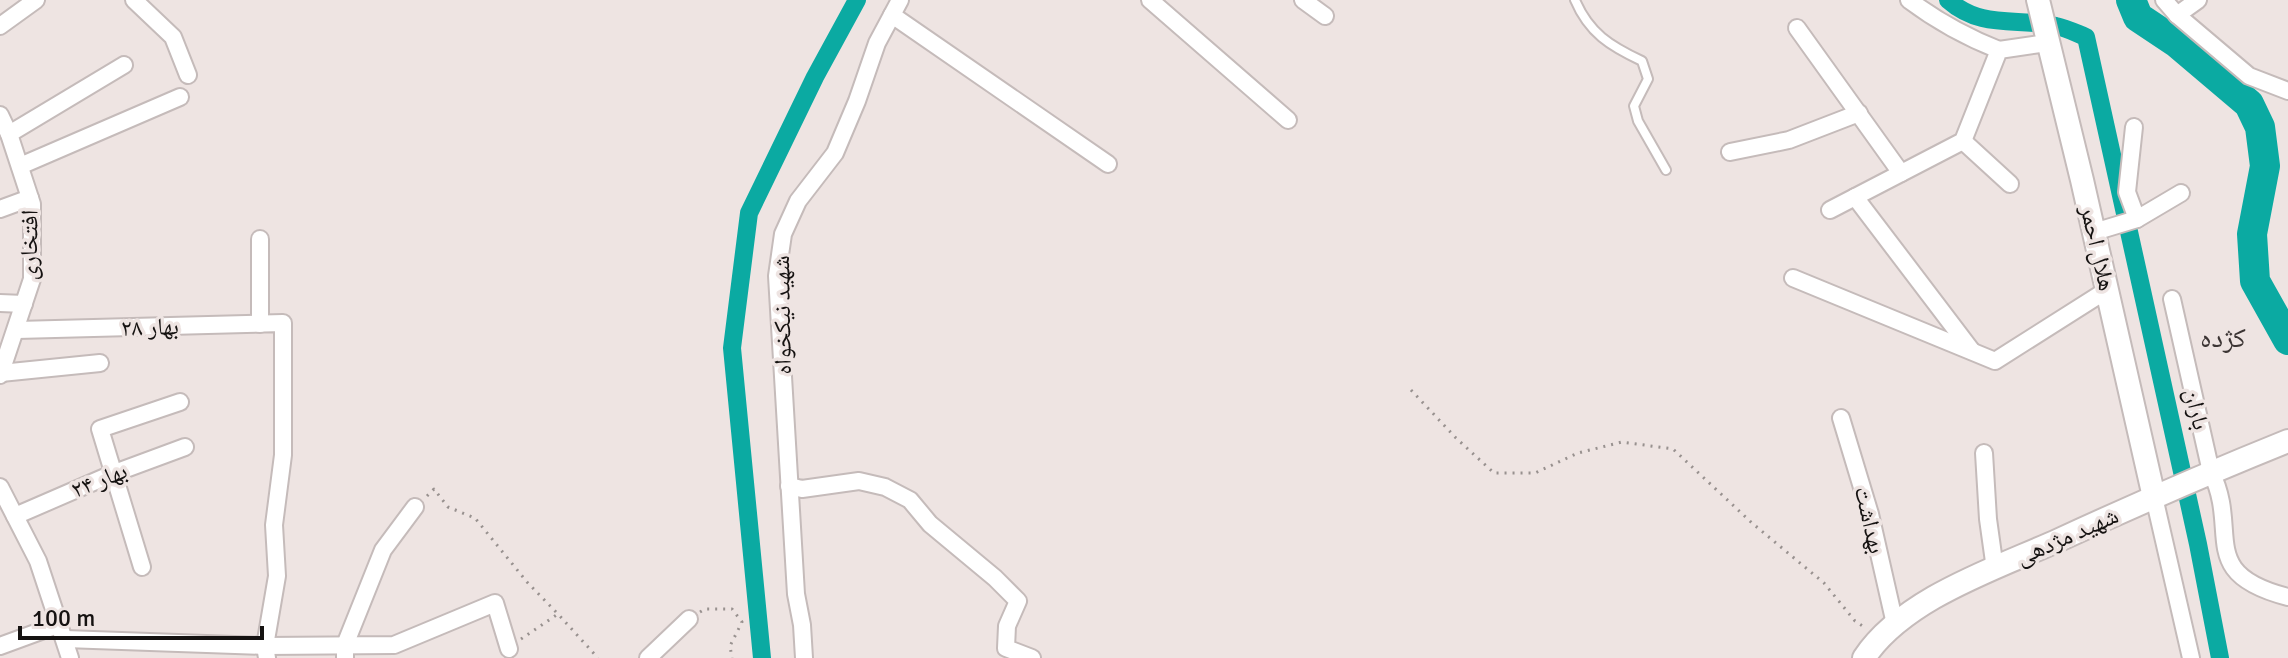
<svg xmlns="http://www.w3.org/2000/svg" width="2288" height="658" font-family="Signika,'Noto Naskh Arabic',sans-serif">
  <rect width="100%" height="100%" fill="#eee4e2"/>
  <g fill="none" stroke-linecap="round" stroke-linejoin="round">
    <g stroke="#0baaa2" stroke-width="18">
      <path d="M1948,0C1982,30 2017,17 2056,26C2066,28 2076,33 2086,37L2198,544L2220,658"/>
      <polyline points="762,658 732,348 749,213 815,77 857,0"/>
    </g>
    <polyline stroke="#0baaa2" stroke-width="30" points="2131,0 2138,17 2177,43 2249,104 2260,127 2265,166 2252,234 2255,281 2288,340"/>
    <defs>
      <path id="lane" d="M1575,0C1589,33 1610,46 1642,61L1648,79L1634,106L1638,121L1666,170"/>
      <g id="street">
        <polyline points="134,0 173,37 188,75"/>
        <polyline points="1150,0 1288,120"/>
        <polyline points="1303,0 1325,16"/>
        <path d="M1909,0C1937,21 1966,37 1999,50"/>
        <polyline points="2164,0 2177,15 2249,76 2288,91"/>
        <polyline points="892,15 1108,164"/>
        <polyline points="2177,15 2198,0"/>
        <polyline points="0,26 36,0"/>
        <polyline points="1797,28 1901,173"/>
        <polyline points="0,115 9,134 32,204 32,279 0,375"/>
        <polyline points="2134,127 2127,192 2137,219"/>
        <polyline points="9,134 124,65"/>
        <polyline points="1963,141 2010,184"/>
        <polyline points="1730,152 1789,140 1859,113"/>
        <polyline points="20,166 180,97"/>
        <polyline points="1855,197 1972,351"/>
        <polyline points="0,209 30,198"/>
        <polyline points="1830,210 1963,141 1999,50 2047,43"/>
        <polyline points="2094,232 2137,219 2181,193"/>
        <polyline points="1793,278 1995,361 2107,290"/>
        <path d="M2172,299L2211,472C2241,532 2195,573 2288,597"/>
        <polyline points="0,303 24,304"/>
        <polyline points="260,324 260,239"/>
        <polyline points="17,330 283,323 283,455 274,525 277,576 265,646 267,658"/>
        <polyline points="1,373 100,363"/>
        <polyline points="1841,418 1870,514 1895,624"/>
        <polyline points="1984,453 1988,519 1995,569"/>
        <polyline points="789,486 802,489 859,481 885,487 910,500 930,524 995,578 1018,601 1007,626 1006,648 1032,658"/>
        <polyline points="0,487 38,561 70,658"/>
        <polyline points="2154,497 2191,658"/>
        <polyline points="15,516 112,474 185,447"/>
        <polyline points="142,567 100,429 180,402"/>
        <polyline points="65,639 265,646 394,645 495,603 509,649"/>
        <polyline points="0,646 60,624"/>
        <polyline points="345,658 345,645 383,550 415,507"/>
        <polyline points="648,658 689,619"/>
        <polyline points="804,658 802,625 796,594 777,276 783,234 798,201 835,153 857,101 877,43 900,0"/>
      </g>
      <g id="secondary">
        <polyline points="2038,0 2082,180 2154,497"/>
        <path d="M1864,658C1904,598 1995,569 2059,540C2135,505 2211,472 2288,441"/>
      </g>
    </defs>
    <use href="#lane" stroke="#c5bbba" stroke-width="12"/>
    <use href="#street" stroke="#c5bbba" stroke-width="20"/>
    <use href="#secondary" stroke="#c5bbba" stroke-width="26"/>
    <g stroke="#98918f" stroke-width="3" stroke-dasharray="2 6" stroke-linecap="butt">
      <polyline points="1411,390 1456,438 1494,473 1535,473 1578,453 1622,442 1673,449 1752,523 1824,583 1855,621 1864,627"/>
      <polyline points="427,496 434,489 448,507 475,518 527,582 558,614"/>
      <polyline points="700,612 705,609 732,609 742,622 730,646 732,658"/>
      <polyline points="521,639 558,614 598,658"/>
    </g>
    <use href="#lane" stroke="#fff" stroke-width="8"/>
    <use href="#street" stroke="#fff" stroke-width="16"/>
    <use href="#secondary" stroke="#fff" stroke-width="22"/>
  </g>
  <g text-anchor="middle" dominant-baseline="central" stroke-width="7" stroke-linejoin="round" paint-order="stroke">
    <g font-size="24" fill="#151211" stroke="#eee4e2">
      <text transform="translate(29 245) rotate(-89)">افتخاری</text>
      <text transform="translate(2098 248) rotate(77)">هلال احمر</text>
      <text transform="translate(782 315) rotate(-91)">شهید نیکخواه</text>
      <text transform="translate(150 327) rotate(-2)">بهار ۲۸</text>
      <text transform="translate(2197 409) rotate(77)">باران</text>
      <text transform="translate(99 480) rotate(-22)">بهار ۲۴</text>
      <text transform="translate(1870 520) rotate(77)">بهداشت</text>
      <text transform="translate(2067 536) rotate(-24)">شهید مژدهی</text>
    </g>
    <g font-size="28" fill="#3c3534" stroke="#eee4e2">
      <text x="2223" y="338">کژده</text>
    </g>
  </g>
  <path d="M20 626v12h242v-12" fill="none" stroke="#151211" stroke-width="4"/>
  <text x="32" y="626" font-size="24" fill="#151211" stroke="#eee4e2" stroke-width="6" paint-order="stroke">100 m</text>
</svg>
